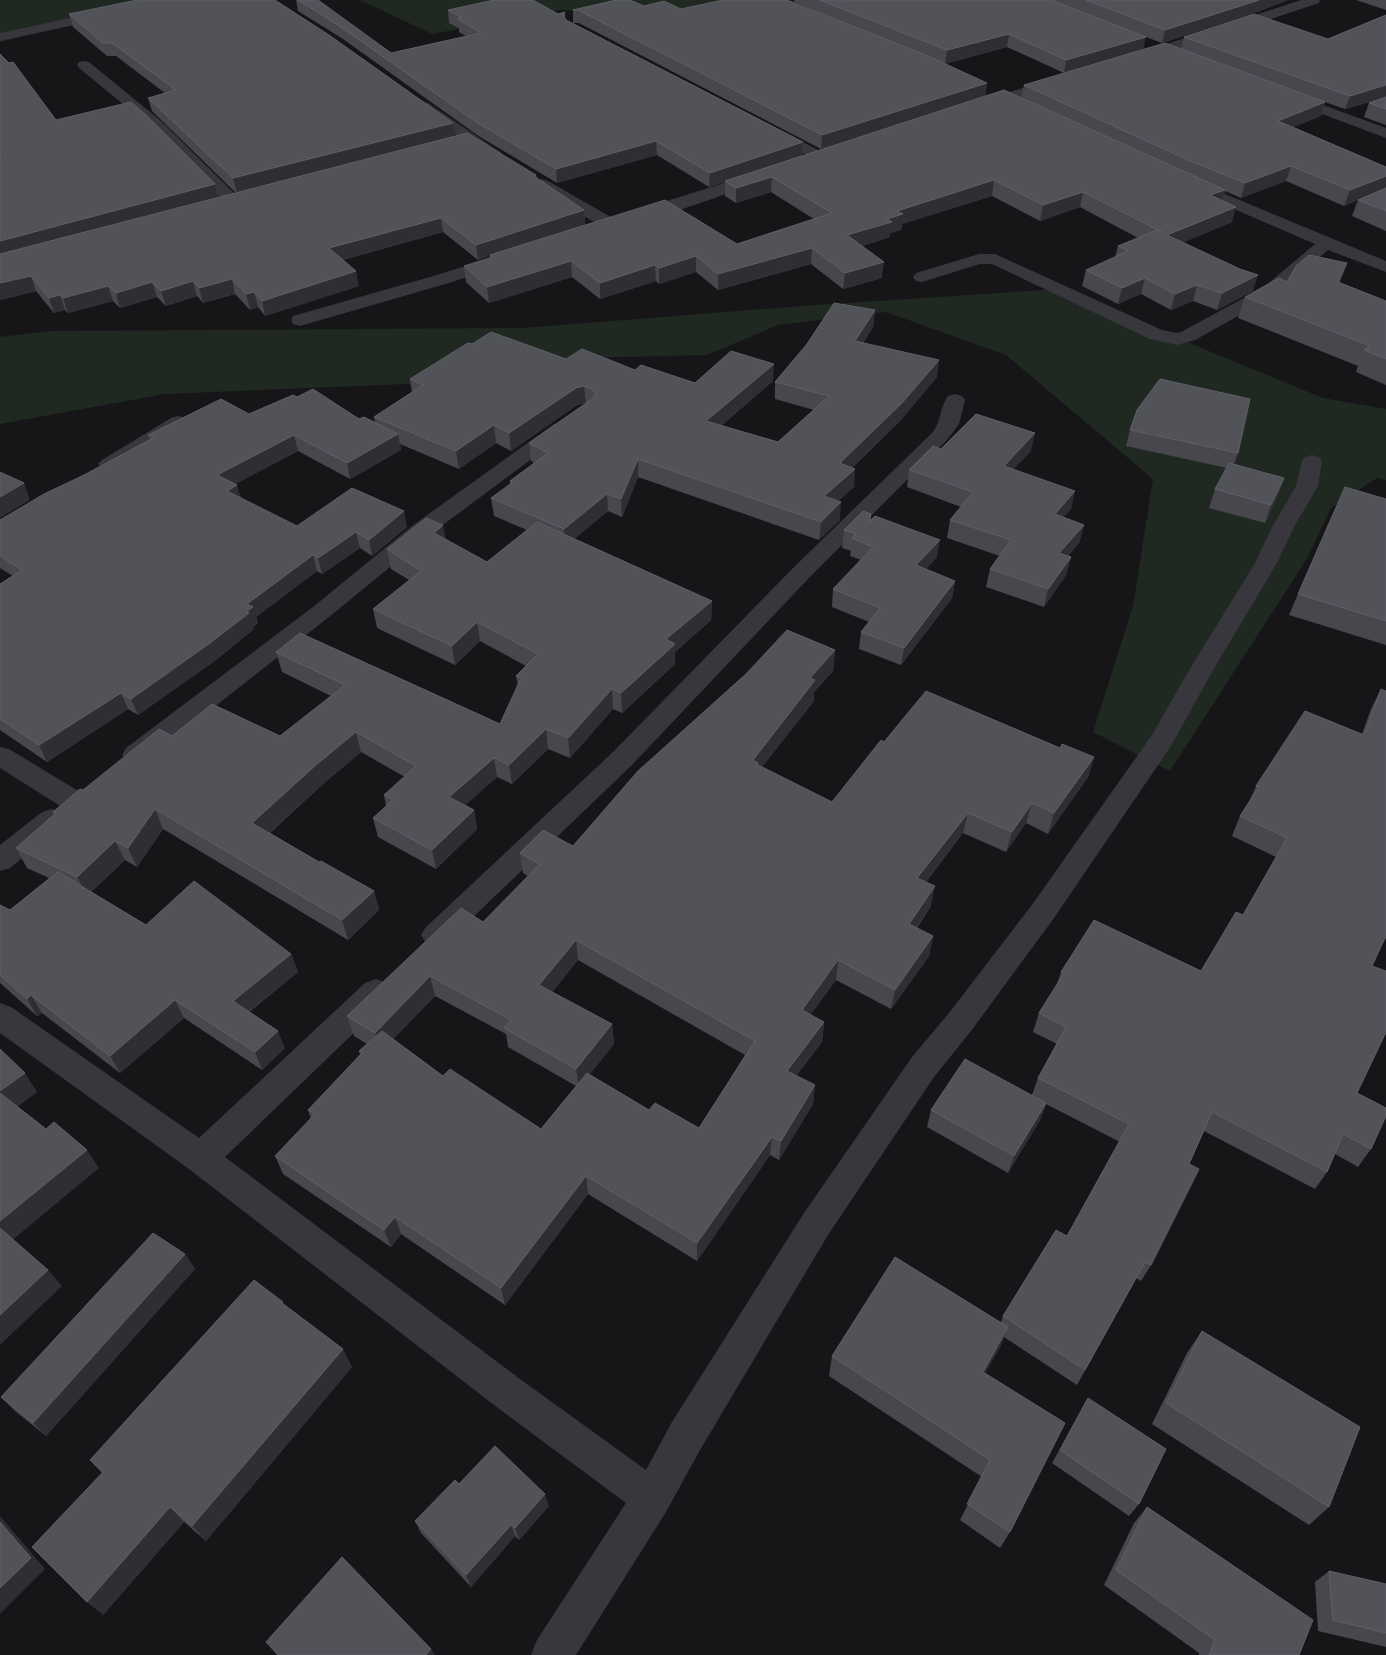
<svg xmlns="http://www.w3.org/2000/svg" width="1386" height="1655" font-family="Commissioner,sans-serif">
  <rect width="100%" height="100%" fill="#161618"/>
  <g fill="#202822">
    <polygon points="0,0 159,0 0,42"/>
    <polygon points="360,0 776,0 702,16 560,10 432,34"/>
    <polygon points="1058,289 1323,398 1386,409 1386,480 1377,478 1331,508 1308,557 1170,771 1093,732 1133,606 1153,479 1006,355 886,312 778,325 707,355 580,358 529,403 406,384 165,394 0,424 0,337 49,331 523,328 802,306"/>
  </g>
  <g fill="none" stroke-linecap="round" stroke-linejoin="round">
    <g fill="#37373d" fill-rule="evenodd">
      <polygon points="154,0 178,0 172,4 0,41 0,33"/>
      <polygon points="1301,0 1320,0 1319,3 1143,61 1138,62 1131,58 1133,55"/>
      <polygon points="84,61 89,62 161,121 239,198 241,201 239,204 227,204 151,127 79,68 77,65 79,62"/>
      <polygon points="1059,77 1064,78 1066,81 1064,84 978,110 973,109 971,106 973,103"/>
      <polygon points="1287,92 1386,128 1386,138 1282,99 1280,96 1282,93"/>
      <polygon points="423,102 428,103 500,152 503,155 500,158 490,158 418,109 416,106 418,103"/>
      <polygon points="770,125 826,154 829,157 826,160 816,160 765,133 762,130 765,127"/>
      <path d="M759,172L765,174L767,177L765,180C741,188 650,224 632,220L630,216L632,212Z"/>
      <polygon points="542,179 548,181 616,220 618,224 616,228 604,228 536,187 534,184 536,181"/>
      <polygon points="1189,179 1386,261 1386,272 1328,250 1276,295 1195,340 1177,345 1150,339 992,264 980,264 922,282 916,281 913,277 916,273 979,254 995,254 1162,330 1177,333 1181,332 1264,287 1315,244 1183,187 1181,184 1183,181"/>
      <polygon points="500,255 506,256 509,260 506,264 449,283 300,326 293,324 291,320 293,316 437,275"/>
      <path d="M955,394L962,396L965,400L959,424L947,440L808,579L631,766L446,943L436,947L426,943L421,935L426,927L613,752L792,569L933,432C941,421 940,407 948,396Z"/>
      <polygon points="178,416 185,418 188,422 185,426 116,468 109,470 102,468 98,464 102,460 171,418"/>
      <polygon points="561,422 568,424 571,428 568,432 428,536 329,617 144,762 135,764 126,762 122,755 126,748 313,607 412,526 554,424"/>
      <polygon points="1312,455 1319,457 1322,461 1318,486 1294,527 1277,563 1212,672 1171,746 1054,918 971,1031 934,1077 828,1235 700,1450 666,1512 576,1655 531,1655 537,1640 626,1503 494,1405 189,1169 0,1033 0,1003 11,1007 199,1138 365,983 376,979 387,983 391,992 387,1001 225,1157 520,1379 646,1470 672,1422 804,1213 912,1057 949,1013 1034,902 1152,735 1188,672 1255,563 1272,527 1296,486 1302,461 1305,457"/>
      <polygon points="0,747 9,749 85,795 89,802 85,809 75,812 65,809 0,768"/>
      <polygon points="52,809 62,812 66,819 62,826 10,868 0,871 0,845 42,812"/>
    </g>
  </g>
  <g fill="#47474d" fill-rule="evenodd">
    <polygon points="296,0 318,0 391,53 466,36 459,32 459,28 449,23 448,10 558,14 565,12 565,19 566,20 803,142 802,156 1021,98 1024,85 1181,49 1184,37 1328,39 1386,15 1386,125 1364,117 1369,103 1384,98 1345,109 1325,102 1321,116 1293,127 1386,167 1386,231 1352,216 1358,200 1344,206 1286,181 1241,198 1225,191 1222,201 1232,222 1183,242 1253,291 1217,310 1193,301 1171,310 1141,294 1118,304 1082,286 1086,270 1115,257 1118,246 1138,238 1080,207 1040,221 992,196 902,224 901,230 890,233 890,237 862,246 882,278 843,289 811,264 718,290 696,272 659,284 656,281 600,299 572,277 489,303 466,282 464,266 490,258 490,256 478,260 443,232 343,260 359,286 265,316 258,307 250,310 235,294 203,303 197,296 166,306 157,297 120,308 113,301 68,313 65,310 54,313 36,291 0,300 0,54 56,120 215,184 218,197 236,193 152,111 148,98 165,93 116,56 107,56 73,27 69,14 455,136 536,175 537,178 584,210 585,225 737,244 814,219 771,192 736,203 725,196 725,182 709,187 657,155 557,183 477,135 343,39 298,11"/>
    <polygon points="794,0 1288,0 1260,11 1162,43 1146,37 1064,73 1007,47 945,64 987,83 985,97 821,149 579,23 573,23 573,10 644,6 681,9 862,30 794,2"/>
    <polygon points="1356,0 1386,0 1386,10"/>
    <polygon points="1287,282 1340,283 1386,301 1386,385 1356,372 1358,366 1238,318 1245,297"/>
    <polygon points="875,310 873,327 863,343 937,377 900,421 852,468 854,487 838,501 840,520 819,540 638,477 622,517 608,511 574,539 712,601 711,620 675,652 675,664 622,713 613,709 570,758 548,749 512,784 497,777 465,805 474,810 477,829 436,869 378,837 373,818 386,806 384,795 405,777 361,752 323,784 270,833 319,862 374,891 379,910 348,940 163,829 137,867 125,860 91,892 146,925 291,954 298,972 249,1012 285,1048 262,1070 184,1018 120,1073 42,1013 37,1016 0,983 0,905 10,910 49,878 27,868 16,848 54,814 53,812 83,790 172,736 280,736 331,696 282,672 276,652 500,724 518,686 516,676 526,666 480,641 455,665 377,628 373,609 409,580 391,569 387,549 446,539 487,562 527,530 494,516 491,498 510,484 510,481 534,463 531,461 529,443 586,403 577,405 511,451 496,443 459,469 400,444 401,450 350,479 298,451 235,484 241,498 297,526 407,527 372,556 360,548 322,574 317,571 256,617 258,623 253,627 254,629 216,660 138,715 128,709 47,762 0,730 0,584 13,576 0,568 0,520 150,440 148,435 249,414 297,397 359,419 375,422 374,417 412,393 410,379 472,344 635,370 695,383 773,381 721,426 778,442 814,410 775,399 775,382"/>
    <polygon points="1130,430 1238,453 1234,464 1284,478 1278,496 1265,523 1209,508 1215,489 1227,468 1126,446"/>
    <polygon points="941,449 1031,451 1013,469 1071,509 1063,517 1084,525 1079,543 1068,556 1071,557 1066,575 1044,607 986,587 990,569 1000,556 947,538 950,520 961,507 907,487 909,470"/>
    <polygon points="1386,499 1386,645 1289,615 1298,594"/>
    <polygon points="871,514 871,520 937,557 926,569 955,581 952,598 901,665 859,649 861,632 869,622 832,607 833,589 861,560 850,556 851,551 842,548 844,530"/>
    <path d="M835,650L833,671L814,692V701L762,767L832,802L884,742L1060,748L1094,757L1088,777L1048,834L1026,823L1006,852L963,833L926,882L931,906L917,928L933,936L929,956L891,1009L836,980L810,1015L824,1022L822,1042L796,1076L815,1085L813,1104L779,1160L770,1155L697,1261L588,1194L505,1305L401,1234L391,1247L283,1174L275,1156L311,1119L308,1110L360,1055L359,1051L367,1044L354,1036L347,1016L483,922L528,876L523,873L520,853L573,846ZM578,960L745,1055L699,1128L649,1110L589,1075L614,1044L612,1024L552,992ZM435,996L506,1034L508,1047L576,1086L541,1129L443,1076L393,1039Z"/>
    <polygon points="1381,689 1372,966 1357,1093 1371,1149 1358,1167 1335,1154 1327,1172 1315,1189 1204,1131 1189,1164 1151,1265 1141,1281 1136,1278 1077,1385 1004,1337 1000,1347 985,1373 1010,1532 1000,1548 960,1520 982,1477 829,1376 832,1356 1001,1322 1003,1316 1067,1236 1120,1142 1046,1104 1040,1120 1008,1173 927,1127 931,1110 1032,1095 1038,1078 1057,1044 1033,1032 1039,1013 1056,987 1061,972 1201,971 1243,915 1276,857 1232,836 1240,816 1247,806 1256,786 1362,734 1371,709"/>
    <polygon points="185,1254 195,1269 46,1436 15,1411 1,1397"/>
    <polygon points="285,1305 352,1367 206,1541 184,1522 103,1615 102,1473 90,1460"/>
    <polygon points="1202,1331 1329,1507 1309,1525 1152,1424 1187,1353"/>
    <polygon points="1088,1398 1139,1504 1129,1516 1052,1463"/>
    <polygon points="459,1484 549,1506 519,1540 515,1536 471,1587 421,1533 415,1521"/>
    <polygon points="1147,1507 1299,1655 1199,1655 1199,1653 1104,1585 1134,1523"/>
    <polygon points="1329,1571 1386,1584 1386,1647 1318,1631 1315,1582"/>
  </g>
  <g fill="#2f2f33">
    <polygon points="1259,0 1288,0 1260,11 1162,43 1165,30"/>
    <polygon points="1009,34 1007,47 945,64 947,50"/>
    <polygon points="1146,37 1143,50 1064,73 1066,60"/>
    <polygon points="987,83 985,97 821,149 822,135"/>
    <polygon points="1386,85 1386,97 1345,109 1350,96"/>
    <polygon points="1325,102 1321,116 1273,135 1278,121"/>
    <polygon points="453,123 455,137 237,193 233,178"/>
    <polygon points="656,141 657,155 557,183 556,169"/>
    <polygon points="803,142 802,156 709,187 710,173"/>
    <polygon points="1291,166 1286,181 1241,198 1245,183"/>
    <polygon points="1386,176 1386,188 1344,206 1350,190"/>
    <polygon points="772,177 771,192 736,203 736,188"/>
    <polygon points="994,180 992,196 902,224 901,230 890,233 890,237 846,251 847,235 887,219 897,211"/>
    <polygon points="215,184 218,198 0,257 0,241"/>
    <polygon points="1225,190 1221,205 1210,195"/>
    <polygon points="1083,192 1080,207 1040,221 1043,205"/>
    <polygon points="1236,207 1232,222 1163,251 1167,235"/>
    <polygon points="584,210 585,225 478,260 476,245"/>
    <polygon points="441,218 443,232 332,263 329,248"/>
    <polygon points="812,248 811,264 718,290 718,274"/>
    <polygon points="696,256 696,272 659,284 659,268"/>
    <polygon points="571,261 572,277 489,303 487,287"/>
    <polygon points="884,262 882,278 843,289 845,273"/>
    <polygon points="1347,263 1340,284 1338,282"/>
    <polygon points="655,265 656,281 600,299 600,283"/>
    <polygon points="356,271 359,286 265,316 262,301"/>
    <polygon points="1258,275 1253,291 1217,310 1222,293"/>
    <polygon points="31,276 36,291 0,300 0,283"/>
    <polygon points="1145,278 1141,294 1118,304 1122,288"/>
    <polygon points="232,279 235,294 203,303 199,288"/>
    <polygon points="193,281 197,296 166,306 161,291"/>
    <polygon points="152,282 157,297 120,308 116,293"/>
    <polygon points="1197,285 1193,301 1171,310 1175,294"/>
    <polygon points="108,286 113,301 68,313 63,298"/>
    <polygon points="254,292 258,307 250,310 246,294"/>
    <polygon points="60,295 65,310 54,313 49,298"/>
    <polygon points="875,310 873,327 853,359 855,341"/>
    <polygon points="939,360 937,377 900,421 838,481 840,463"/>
    <polygon points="774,364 773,381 706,439 706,421"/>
    <polygon points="584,386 586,403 577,405 511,451 509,433 576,388"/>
    <polygon points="494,425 496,443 459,469 456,451"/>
    <polygon points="1035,433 1031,451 1000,483 1004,466"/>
    <polygon points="398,434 401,450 350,479 347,463"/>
    <polygon points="294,435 298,451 222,491 217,475"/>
    <polygon points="638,459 638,477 622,517 621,499"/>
    <polygon points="855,469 854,487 823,514 824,496"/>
    <polygon points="1284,478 1278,496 1265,523 1271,505"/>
    <polygon points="24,483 30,500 0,518 0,497"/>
    <polygon points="237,485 242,502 227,491"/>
    <polygon points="1075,491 1071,509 1050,531 1055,514"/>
    <polygon points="607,494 608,511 565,546 564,529"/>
    <polygon points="841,502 840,520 819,540 821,522"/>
    <polygon points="404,511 407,527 372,556 369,540"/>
    <polygon points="443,525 447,545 434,533"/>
    <polygon points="1084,525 1079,543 1055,571 1059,553"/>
    <polygon points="356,532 360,548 322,574 318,558"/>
    <polygon points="940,540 937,557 914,582 916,565"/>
    <polygon points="313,555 317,571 256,617 258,623 253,627 254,629 216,660 138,715 131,699 246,612 247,604"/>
    <polygon points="1071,557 1066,575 1044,607 1048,589"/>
    <polygon points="955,581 952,598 901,665 904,648"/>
    <polygon points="712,601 711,620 675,652 675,664 622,713 621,693 666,639"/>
    <polygon points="477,622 480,641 455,665 452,646"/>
    <polygon points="835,650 833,671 814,692 814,701 757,773 753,760 810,678"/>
    <polygon points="612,689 613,709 570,758 568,738"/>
    <polygon points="121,693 128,709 47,762 39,745"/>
    <polygon points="546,729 548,749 512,784 509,765"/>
    <polygon points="356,732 361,752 323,784 259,842 252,823 317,764"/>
    <polygon points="1094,757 1088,777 1048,834 1054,813"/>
    <polygon points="494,758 497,777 452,817 449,797"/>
    <polygon points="1032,803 1026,823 1006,852 1012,832"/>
    <polygon points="155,809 163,829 137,867 128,848"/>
    <polygon points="474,810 477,829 436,869 432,850"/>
    <polygon points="968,813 963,833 913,898 917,878"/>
    <polygon points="115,841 125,860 87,896 77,877"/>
    <polygon points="935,886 931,906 905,944 909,924"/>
    <polygon points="374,891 379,910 348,940 342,920"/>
    <polygon points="933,936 929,956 891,1009 895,990"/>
    <polygon points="576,940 578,960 542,1004 539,985"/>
    <polygon points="291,954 298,972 240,1018 233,1001"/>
    <polygon points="838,960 836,980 800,1029 802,1010"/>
    <polygon points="430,976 435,996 381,1052 375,1033"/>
    <polygon points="31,995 42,1013 37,1016 27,999"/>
    <polygon points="175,1000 184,1018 120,1073 110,1056"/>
    <polygon points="824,1022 822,1042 785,1090 787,1071"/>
    <polygon points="612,1024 614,1044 579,1088 576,1069"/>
    <polygon points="278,1031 285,1048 262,1070 255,1052"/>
    <polygon points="25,1073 37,1092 12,1111 0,1093 0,1091"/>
    <polygon points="815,1085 813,1104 779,1160 781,1141"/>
    <polygon points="1046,1103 1040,1120 1008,1173 1014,1156"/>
    <polygon points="772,1137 770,1155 697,1261 697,1243"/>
    <polygon points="87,1150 99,1168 10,1242 0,1229 0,1221"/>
    <polygon points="586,1176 588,1194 505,1305 501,1288"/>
    <polygon points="395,1217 401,1234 391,1247 384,1230"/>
    <polygon points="185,1254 195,1269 46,1436 33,1423"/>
    <polygon points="48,1270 62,1286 0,1345 0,1315"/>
    <polygon points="1008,1327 1000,1347 975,1391 983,1372"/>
    <polygon points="343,1349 352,1367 206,1541 192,1526"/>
    <polygon points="545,1494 549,1506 519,1540 515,1528"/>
    <polygon points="170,1507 184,1522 103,1615 87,1602"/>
    <polygon points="0,1516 45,1569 0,1614"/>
    <polygon points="511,1525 515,1536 471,1587 466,1575"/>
    <polygon points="431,1649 435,1655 426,1655"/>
  </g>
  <g fill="#525259" stroke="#5f6068">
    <polygon points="137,0 275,0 329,35 453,123 233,178 148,98 176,90 112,43 103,43 69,14"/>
    <polygon points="298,0 318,0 391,53 481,33 458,19 462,18 448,10 494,0 533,0 558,14 565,12 564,16 566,20 803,142 710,173 656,141 556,169 476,122 341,27"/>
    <polygon points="616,0 630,0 644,6 664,1 681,9 723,0 787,0 928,56 987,83 822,135 578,10 573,10"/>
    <polygon points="820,0 1051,0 1146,37 1066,60 1009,34 947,50"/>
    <polygon points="1086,0 1259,0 1165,30"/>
    <polygon points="1254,14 1328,39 1386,15 1386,85 1350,96 1184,37"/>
    <polygon points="1165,43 1325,102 1278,121 1386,167 1386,176 1350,190 1291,166 1245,183 1188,160 1024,85"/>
    <polygon points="0,54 9,63 13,62 56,120 131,102 146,115 215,184 0,241 0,159 1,159 0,158"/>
    <polygon points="1004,90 1225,190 1210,195 1236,207 1167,235 1240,269 1258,275 1222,293 1197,285 1175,294 1145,278 1122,288 1086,270 1128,251 1118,246 1157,230 1162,232 1083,192 1043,205 994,180 897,211 903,214 887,219 892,222 847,235 884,262 845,273 812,248 718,274 696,256 659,268 655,265 600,283 571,261 487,287 464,266 493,257 490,255 665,200 737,244 832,213 772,177 736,188 725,181"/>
    <polygon points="1386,97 1386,109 1369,103"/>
    <polygon points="467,133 536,175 534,176 584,210 476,245 441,218 329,248 356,271 262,301 254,292 246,294 232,279 199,288 193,281 161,291 152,282 116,293 108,286 63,298 60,295 49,298 31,276 0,283 0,254"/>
    <polygon points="1386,188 1386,211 1358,200"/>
    <polygon points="1309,255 1347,263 1338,282 1386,301 1386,359 1364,350 1370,346 1245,297 1279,278 1287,282 1296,266"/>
    <polygon points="834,303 875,310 855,341 939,360 902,403 840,463 855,469 824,496 841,502 821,522 638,459 621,499 607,494 564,529 491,498 513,482 510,481 548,453 529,443 592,399 596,394 592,389 584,386 576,388 509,433 494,425 456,451 374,417 423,385 410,379 468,343 472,344 491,332 566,359 582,349 635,370 641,365 695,383 731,351 774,364 706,421 778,442 829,396 775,382 807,344"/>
    <polygon points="1160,379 1250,399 1238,453 1130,430 1137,410"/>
    <polygon points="313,389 359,419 364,417 398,434 347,463 294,435 217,475 237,485 227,491 297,526 352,488 404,511 369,540 356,532 318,558 313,555 247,604 253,607 246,612 249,613 210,643 131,699 121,693 39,745 0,719 0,584 22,570 0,556 0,520 44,494 84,475 155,437 148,435 221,399 249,414 293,395 297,397"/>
    <polygon points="976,414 1035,433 1004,466 1075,491 1055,514 1084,525 1059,553 1071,557 1048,589 990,569 1011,540 950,520 973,492 909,470 933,446 941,449"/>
    <polygon points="1229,463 1284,478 1271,505 1215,489"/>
    <polygon points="0,472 24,483 0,497"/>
    <polygon points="1345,487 1386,499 1386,621 1298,594"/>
    <polygon points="863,511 871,514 869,522 875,516 940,540 916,565 955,581 904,648 861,632 880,608 833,589 873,547 852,538 856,534 844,530"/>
    <polygon points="426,518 443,525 434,533 487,562 537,522 712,601 666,639 675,644 621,693 612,689 568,738 546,729 509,765 494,758 449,797 474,810 432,850 373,818 393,800 384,795 416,766 356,732 317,764 252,823 319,862 321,861 374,891 342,920 155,809 128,848 115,841 77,877 16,848 56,813 53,812 80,789 83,790 159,729 172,736 212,704 280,736 345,685 276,652 300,633 500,724 521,678 516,676 538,654 477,622 452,646 373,609 421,571 387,549"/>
    <polygon points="787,630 835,650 810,678 815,680 753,760 758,763 756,764 832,802 881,740 884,742 926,691 1060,748 1062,744 1094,757 1054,813 1032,803 1012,832 968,813 917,878 935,886 909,924 933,936 895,990 838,960 802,1010 824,1022 787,1071 815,1085 781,1141 772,1137 697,1243 586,1176 501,1288 395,1217 384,1230 275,1156 315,1114 308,1110 362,1053 359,1051 382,1031 443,1076 450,1069 541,1129 587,1073 649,1110 655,1103 699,1128 755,1041 576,940 539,985 612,1024 576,1069 504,1028 511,1020 430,976 375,1033 347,1016 461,908 483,922 540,864 520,853 543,830 573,846 638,771 746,674"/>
    <polygon points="1381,689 1386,691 1386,936 1372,966 1386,971 1386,1032 1357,1093 1386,1108 1386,1116 1371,1149 1343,1134 1327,1172 1212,1112 1189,1164 1199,1169 1151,1265 1145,1262 1085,1370 1003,1316 1056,1230 1067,1236 1129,1124 1038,1078 1066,1027 1039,1013 1064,973 1061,972 1094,920 1201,971 1236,912 1243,915 1287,838 1240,816 1259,787 1256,786 1305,711 1364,735"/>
    <polygon points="58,872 146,925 194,881 291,954 233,1001 278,1031 255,1052 175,1000 110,1056 31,995 27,999 0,975 0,905 10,910"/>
    <polygon points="0,1049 25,1073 0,1091"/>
    <polygon points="965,1059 1046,1103 1014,1156 931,1110"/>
    <polygon points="0,1093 46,1129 54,1122 87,1150 0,1221"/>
    <polygon points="0,1228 48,1270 0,1315"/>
    <polygon points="153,1233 185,1254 33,1423 1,1397"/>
    <polygon points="895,1257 1008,1327 983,1372 1065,1423 1010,1532 967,1504 990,1460 832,1356"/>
    <polygon points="254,1280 283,1302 282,1303 343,1349 192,1526 170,1507 87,1602 32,1547 103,1472 90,1460"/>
    <polygon points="1202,1331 1360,1427 1329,1507 1166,1403"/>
    <polygon points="1088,1398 1166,1449 1139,1504 1060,1450"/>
    <polygon points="495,1446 545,1494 515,1528 511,1525 466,1575 415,1521 455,1480 459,1484"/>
    <polygon points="1147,1507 1313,1620 1299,1655 1209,1655 1215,1640 1116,1570"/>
    <polygon points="0,1522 31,1558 0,1588"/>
    <polygon points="342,1557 431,1649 426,1655 278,1655 266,1642"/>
    <polygon points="1329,1571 1386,1584 1386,1633 1333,1620"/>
  </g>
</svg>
